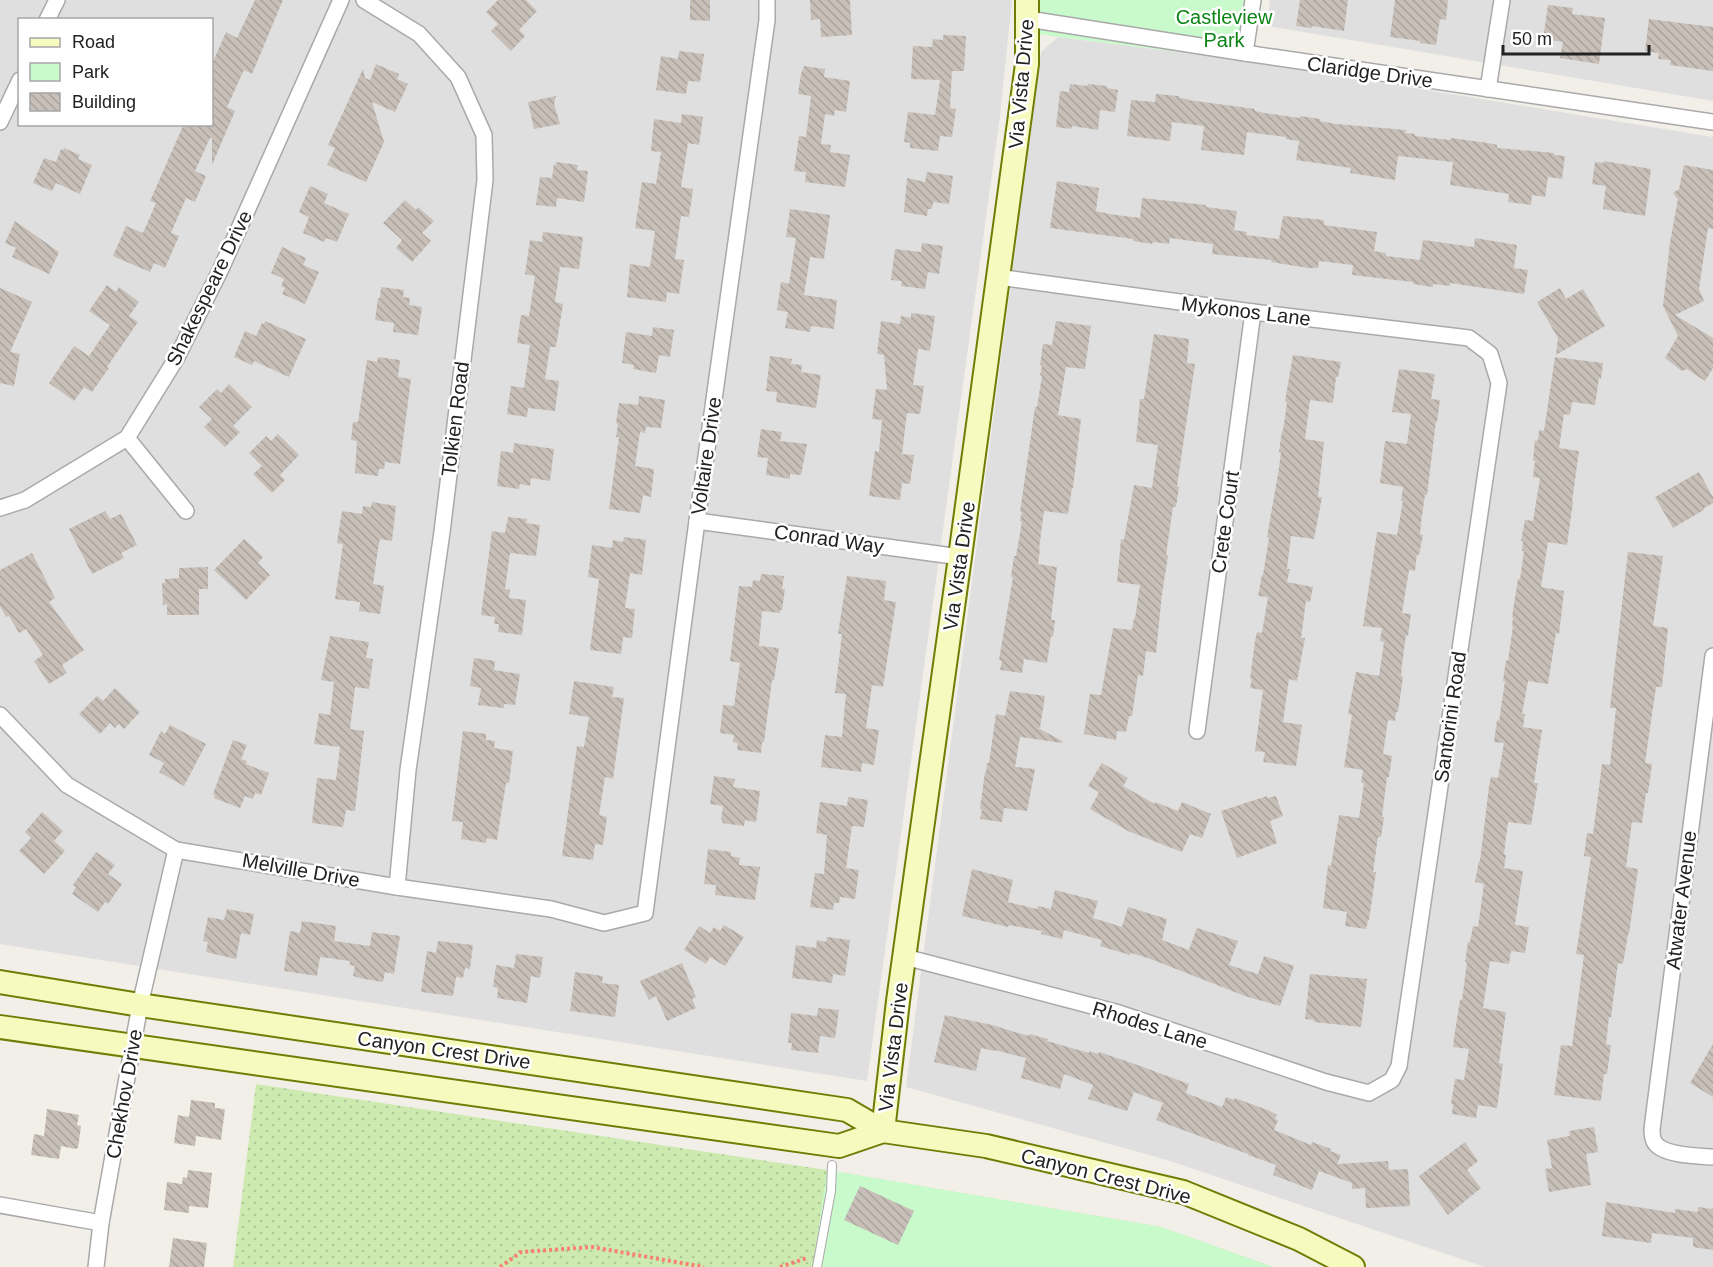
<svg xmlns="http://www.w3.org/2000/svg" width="1713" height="1267" font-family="Helvetica,sans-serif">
  <defs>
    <pattern id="grass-dots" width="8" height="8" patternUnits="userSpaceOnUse" patternTransform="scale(1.5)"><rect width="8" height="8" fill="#cdebb0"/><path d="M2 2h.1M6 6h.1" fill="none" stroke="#b0c997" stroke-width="1.8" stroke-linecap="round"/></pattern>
    <pattern id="building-back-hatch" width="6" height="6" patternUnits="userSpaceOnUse" patternTransform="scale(1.5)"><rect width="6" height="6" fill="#c7bfb8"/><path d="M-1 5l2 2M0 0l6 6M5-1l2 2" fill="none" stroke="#aba49e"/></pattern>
  </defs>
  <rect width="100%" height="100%" fill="#f2efe9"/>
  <g fill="#e0dfdf" fill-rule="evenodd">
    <path d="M0,0H1012L1000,116L867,1081L0,944ZM20,20H212V124H20Z"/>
    <polygon points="1270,0 1713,0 1713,101 1267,26"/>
    <polygon points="1058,37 1249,61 1713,137 1713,1267 1485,1267 1167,1160 906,1087 1041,52"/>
  </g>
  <polygon fill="url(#grass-dots)" points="256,1084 827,1170 1161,1227 1273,1267 233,1267"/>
  <g fill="#c8facc">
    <polygon points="1029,0 1258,0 1249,61 1028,33"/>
    <polygon points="827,1170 1161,1227 1273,1267 813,1267"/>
  </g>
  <g fill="url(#building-back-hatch)">
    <polygon points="255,0 283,0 252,74 244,70 227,107 235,111 212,165 212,138 210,138 195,171 206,176 195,202 186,198 171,233 179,236 165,268 154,263 150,272 113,256 126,226 143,233 156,203 150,201 183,126 180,124 212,124 212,64 226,32 237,38"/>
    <polygon points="498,0 526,0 537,11 519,30 525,36 511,51 491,31 498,24 486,12"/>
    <polygon points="690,0 710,0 710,21 690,20"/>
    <polygon points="810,0 850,0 852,35 821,37 820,19 811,20"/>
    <polygon points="1300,0 1348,0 1344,31 1312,26 1312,28 1296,26"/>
    <polygon points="1395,0 1448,0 1446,20 1440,19 1436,45 1420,43 1420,41 1390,37"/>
    <polygon points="1548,5 1573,8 1572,14 1605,18 1599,64 1560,58 1563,42 1543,39"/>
    <polygon points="1649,19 1713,27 1713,71 1670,65 1671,60 1658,59 1659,53 1645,51"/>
    <polygon points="943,35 966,36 964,71 952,71 950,108 956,109 952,137 940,136 938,151 910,148 910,143 904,142 908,112 935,115 940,80 911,79 913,46 932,47 933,39 943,40"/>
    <polygon points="679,51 704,54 700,82 688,81 686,94 656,90 661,56 678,59"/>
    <polygon points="376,64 399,74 397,79 408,84 395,112 372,102 384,142 366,182 327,165 335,148 328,145 363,69 365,78 370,80"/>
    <polygon points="804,66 825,69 824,77 850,81 846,112 835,110 834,116 825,114 821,144 831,145 830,152 850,155 845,187 805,182 806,172 794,171 799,136 806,137 811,96 798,94 801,74"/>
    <polygon points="1070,84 1087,86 1088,84 1107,86 1107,88 1118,90 1115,112 1100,110 1098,130 1072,126 1071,129 1056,127 1060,91 1069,92"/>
    <polygon points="1156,94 1179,96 1179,98 1188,99 1188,100 1255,109 1255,111 1264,113 1300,118 1300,116 1320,119 1320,121 1336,124 1406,130 1405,133 1415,134 1415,136 1450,140 1451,138 1488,143 1497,145 1497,148 1554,153 1554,155 1565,156 1562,179 1548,177 1545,197 1532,195 1531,205 1508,202 1509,194 1450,185 1453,162 1398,156 1395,180 1350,173 1351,168 1296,160 1299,141 1286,139 1286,137 1247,132 1244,155 1201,150 1204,126 1172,122 1170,141 1127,136 1131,100 1155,102"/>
    <polygon points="556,96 554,104 560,124 534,129 528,102"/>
    <polygon points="682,114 703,117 699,145 688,143 681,187 693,189 689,217 681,216 675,259 684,260 679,294 667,292 666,302 627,297 630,264 650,267 655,231 635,228 642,182 656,184 661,152 651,151 654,119 681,123"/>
    <polygon points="64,148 80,155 78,159 92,165 80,194 56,183 52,191 33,183 44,158 56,162 61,149 63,150"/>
    <polygon points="1604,161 1651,169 1645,216 1603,209 1606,186 1592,184 1595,162 1604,163"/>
    <polygon points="556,162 578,165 577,170 588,171 584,202 557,198 556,207 536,205 540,177 552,178 554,164 556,165"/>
    <polygon points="1684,165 1713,170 1713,229 1708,228 1699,289 1704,301 1675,315 1713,338 1713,368 1705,381 1687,369 1682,371 1665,358 1678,336 1663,306 1670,242 1678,199 1673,193 1679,189"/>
    <polygon points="927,172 953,176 949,204 933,202 932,209 928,209 927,216 904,212 907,178 925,182"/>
    <polygon points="1057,181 1099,188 1096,211 1109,214 1140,218 1142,198 1206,205 1206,207 1237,211 1234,230 1247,232 1246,235 1279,239 1283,216 1324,220 1324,225 1377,232 1374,251 1386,253 1386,256 1420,260 1423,240 1474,247 1475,238 1517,245 1514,268 1528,270 1524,294 1450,283 1450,286 1433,284 1433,287 1413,284 1413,282 1352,275 1353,265 1319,261 1318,268 1308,268 1271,262 1272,260 1212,254 1213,244 1170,238 1169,244 1153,242 1152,244 1133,241 1133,239 1050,228"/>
    <polygon points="310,186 328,194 324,203 349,214 337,242 326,238 324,242 303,233 309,217 299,212"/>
    <polygon points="405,200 416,210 418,207 434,221 422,233 431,241 412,262 396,248 402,240 383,223"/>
    <polygon points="790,209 830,215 824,259 810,257 804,295 837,300 834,329 811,326 810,332 785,328 788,312 777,310 781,282 789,284 796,238 786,237"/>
    <polygon points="15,221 59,252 49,274 12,257 16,248 5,243"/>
    <polygon points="543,232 583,237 579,269 560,267 555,302 563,304 556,347 550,347 545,379 559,381 555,411 528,408 527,417 507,414 511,386 524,388 530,345 517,343 521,315 529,316 535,276 525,274 530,240 542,242"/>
    <polygon points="922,243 943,246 939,274 928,272 925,289 901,286 902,281 891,280 895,249 921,252"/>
    <polygon points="282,247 306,258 303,265 319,272 305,304 282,294 285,288 281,286 284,279 271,273"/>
    <polygon points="107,285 116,292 119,287 139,302 129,316 138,322 107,367 109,368 92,392 84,387 74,401 49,383 74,346 89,356 110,325 89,311"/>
    <polygon points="381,287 404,290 403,297 410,298 409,305 422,307 418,335 393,332 394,323 375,320 378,298 380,298"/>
    <polygon points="0,288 32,302 10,352 20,354 14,386 0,383"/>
    <polygon points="1560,288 1566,299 1583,289 1605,326 1556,355 1558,338 1537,302"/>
    <polygon points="911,313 935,316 930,351 918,349 913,385 924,386 920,414 907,413 902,454 914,455 910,484 902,483 900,500 869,496 875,451 879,452 882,420 872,419 876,389 887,390 884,355 877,354 881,321 900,324 901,316 911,318"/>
    <polygon points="265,321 306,339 289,377 254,361 252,365 234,357 245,331 256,336 262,323 264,324"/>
    <polygon points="1056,321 1091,326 1085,369 1066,367 1058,415 1081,419 1073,488 1072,488 1068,514 1044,511 1039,549 1040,549 1038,564 1057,567 1051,620 1055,620 1053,637 1051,636 1047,663 1024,659 1022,673 1000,670 1002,661 999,660 1013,577 1011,577 1014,556 1016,556 1022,522 1020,521 1022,512 1020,512 1035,407 1037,407 1042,376 1040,375 1042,366 1040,365 1043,344 1052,345"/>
    <polygon points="653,327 674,330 670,357 659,355 656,373 633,369 634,365 622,363 626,332 652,336"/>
    <polygon points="1154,334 1189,339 1187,363 1195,364 1177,486 1179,487 1176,507 1173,507 1166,555 1168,556 1162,594 1156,653 1146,651 1143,676 1138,675 1132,716 1129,716 1126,732 1117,731 1116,740 1084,734 1090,694 1101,695 1113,628 1132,630 1134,618 1135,618 1140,585 1117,582 1121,539 1124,540 1134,485 1152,488 1158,445 1136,442 1140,399 1144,399"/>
    <polygon points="1293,355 1341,362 1338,377 1336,377 1333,403 1310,400 1305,439 1324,442 1318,497 1322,497 1314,539 1291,536 1287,569 1290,569 1287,582 1313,587 1310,602 1306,601 1301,638 1305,638 1297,681 1289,679 1283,722 1302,725 1296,766 1263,762 1265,752 1255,751 1263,690 1250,688 1252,679 1250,679 1255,641 1257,632 1262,633 1268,597 1258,596 1262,575 1263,575 1269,538 1267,537 1279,468 1281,452 1279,452 1282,431 1283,431 1287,402 1285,401"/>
    <polygon points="770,356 792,359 791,364 802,365 801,372 821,375 816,408 776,402 777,392 766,391"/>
    <polygon points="378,357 400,360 398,377 411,379 400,464 385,462 384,469 379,469 378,476 355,473 357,441 351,440 353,422 358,422 367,360 377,362"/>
    <polygon points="1555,357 1603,363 1601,379 1599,378 1595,405 1572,402 1570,415 1564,414 1559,448 1579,451 1572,502 1573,502 1567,545 1548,542 1541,587 1564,591 1561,618 1559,634 1556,633 1548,684 1528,681 1522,714 1525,714 1523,727 1542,730 1534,783 1538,783 1531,825 1508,822 1504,854 1506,855 1504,868 1523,871 1515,924 1516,925 1529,927 1525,953 1511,951 1509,964 1490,961 1483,1008 1506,1012 1499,1063 1503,1064 1497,1108 1478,1105 1476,1118 1452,1114 1453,1104 1451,1104 1455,1079 1464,1080 1469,1049 1453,1047 1454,1038 1460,1000 1462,1000 1467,962 1465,962 1468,942 1470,942 1473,926 1478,927 1484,884 1475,882 1479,861 1480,861 1489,786 1491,777 1498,778 1504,743 1494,742 1497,720 1499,721 1505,681 1503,681 1506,660 1508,661 1513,626 1512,626 1513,617 1512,617 1518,579 1520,579 1524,551 1522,551 1523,541 1521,541 1525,520 1533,521 1540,478 1533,477 1535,461 1533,460 1535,440 1538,441 1539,430 1544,431"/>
    <polygon points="1399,369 1435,374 1431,399 1440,400 1437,422 1436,421 1427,495 1425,495 1421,523 1420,534 1423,535 1419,555 1417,554 1415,571 1409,570 1402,613 1411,614 1408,636 1406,635 1402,665 1401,676 1403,677 1398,712 1396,712 1395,721 1388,720 1383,754 1392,756 1389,777 1387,777 1382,817 1384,817 1381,837 1378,837 1373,872 1376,872 1369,920 1368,920 1366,929 1345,926 1347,912 1323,908 1328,865 1331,866 1339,815 1359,818 1364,783 1361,783 1363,770 1344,767 1352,715 1348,714 1356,672 1379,676 1384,642 1380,641 1382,628 1363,626 1377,532 1397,535 1403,501 1401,501 1403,487 1380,483 1385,441 1407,444 1411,414 1392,412"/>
    <polygon points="229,384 252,407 233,426 240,432 225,447 204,427 212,419 199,407 217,389 221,393"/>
    <polygon points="639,396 665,400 661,428 646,427 645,433 640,432 635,466 654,469 651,497 643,495 640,513 609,509 619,437 616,437 618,424 616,423 619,403 638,405"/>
    <polygon points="761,429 782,432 780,441 807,444 801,475 790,474 790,479 766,475 768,458 757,457"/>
    <polygon points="278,434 299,455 280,475 285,480 272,493 253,474 262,466 249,453 266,436 271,441"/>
    <polygon points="514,443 554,449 550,481 531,478 530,486 520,484 519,489 497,486 501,451 513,453"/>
    <polygon points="1699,472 1713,497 1713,503 1704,508 1704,510 1673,528 1655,497"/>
    <polygon points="372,502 396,506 392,541 380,539 378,549 373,584 384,586 380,614 359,611 360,602 335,599 343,544 337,543 342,511 362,514 363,506 371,507"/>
    <polygon points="105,511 110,519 121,514 137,545 121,553 124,558 92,574 69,529"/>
    <polygon points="508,517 527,519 526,523 540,525 536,556 510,553 505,589 510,590 509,598 526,600 522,635 498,632 499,624 494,624 495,617 481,615 492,531 505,533"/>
    <polygon points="624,537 646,540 642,575 630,573 625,608 635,609 632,638 623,637 621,654 590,650 599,579 588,577 592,545 612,548 613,540 623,542"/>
    <polygon points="244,539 263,557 258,563 270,575 246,600 214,570"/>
    <polygon points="1628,552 1663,556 1653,626 1668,628 1662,687 1656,687 1645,763 1652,764 1648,793 1646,793 1642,823 1632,822 1626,867 1638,869 1629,934 1628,934 1623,964 1618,963 1611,1017 1609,1017 1606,1044 1611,1045 1607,1074 1604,1074 1601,1101 1554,1095 1561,1045 1572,1046 1584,955 1576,954 1591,857 1584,856 1587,833 1593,834 1602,764 1610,765 1616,708 1610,708"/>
    <polygon points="32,553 55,598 49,602 84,650 62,665 67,673 49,684 34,661 43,655 26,629 19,633 9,616 6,617 0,606 0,570"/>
    <polygon points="208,567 208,589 199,589 199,615 167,615 167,604 163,605 162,583 165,583 165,579 179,578 179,568"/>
    <polygon points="761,574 784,576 782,589 785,589 782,610 780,610 780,613 762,611 759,646 779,648 774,680 772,680 764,742 762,742 761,753 737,750 738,743 733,742 734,735 720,733 723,705 734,706 740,663 730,661 739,586 752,587 753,580 760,581"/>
    <polygon points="847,576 886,581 884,600 896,602 883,687 872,685 866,728 879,730 874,765 862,763 861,772 821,767 825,735 842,737 846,694 835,693 842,634 838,634"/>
    <polygon points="330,636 369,642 366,658 373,659 369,689 355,687 350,729 364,731 355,811 346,810 343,827 312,823 317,778 336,780 340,747 314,744 319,713 330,715 334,682 321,680"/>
    <polygon points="474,658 495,661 494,670 520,674 515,705 504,704 504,708 478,705 481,688 470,686"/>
    <polygon points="574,681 614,687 612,697 624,698 613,779 605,777 599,815 607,817 603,845 595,844 593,860 562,856 577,746 584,747 589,717 569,714"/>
    <polygon points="115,688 140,712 124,729 119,724 115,728 110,723 100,734 79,714 97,696 103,701"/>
    <polygon points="1010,691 1045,696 1040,728 1038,728 1062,741 1062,743 1020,737 1015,767 1035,769 1027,811 1004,808 1002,822 980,819 982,809 980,809 985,772 986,772 987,763 989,763 996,714 1005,716"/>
    <polygon points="170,725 206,744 184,786 159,772 164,763 149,755 161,731 165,734"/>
    <polygon points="463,731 486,734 486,740 495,741 494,748 513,751 509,783 506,783 497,840 487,838 486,843 461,839 463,822 452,821"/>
    <polygon points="233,740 247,745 241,759 247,761 246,764 269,773 261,795 255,793 253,799 245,796 240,808 214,798 215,795 213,794"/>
    <polygon points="1102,763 1128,778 1123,786 1155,804 1155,802 1178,811 1182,802 1211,814 1202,838 1190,834 1182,852 1128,831 1090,809 1099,792 1088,786"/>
    <polygon points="714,776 735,779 733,787 760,791 756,822 745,820 744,826 722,823 723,821 721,820 723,806 710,804"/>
    <polygon points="1267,796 1267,798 1276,796 1283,816 1270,821 1277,843 1237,858 1221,811"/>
    <polygon points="848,797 868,800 864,827 852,826 846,868 859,870 855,899 840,897 839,903 834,903 833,910 810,907 815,873 824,874 827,835 816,833 820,802 847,806"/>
    <polygon points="42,812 63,831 54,841 65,851 44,874 19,851 31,838 25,832"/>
    <polygon points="708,849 731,852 731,856 740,858 739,865 760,867 755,900 715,895 716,885 704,884"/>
    <polygon points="96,852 115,865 108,874 122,884 108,904 105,902 98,912 72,894 76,887 73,885"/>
    <polygon points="972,869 1013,880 1008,902 1037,909 1038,906 1051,909 1055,890 1098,901 1093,918 1122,927 1128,907 1167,919 1162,940 1189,950 1197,928 1238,941 1229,965 1258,974 1264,956 1294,966 1280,1006 1245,996 1148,958 1131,953 1130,955 1100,946 1102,940 1064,930 1062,939 1041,934 1042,931 1009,925 1008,927 962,916"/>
    <polygon points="227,909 254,914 250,935 241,933 236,959 206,952 208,942 203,941 208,917 224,920"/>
    <polygon points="302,921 336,926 334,941 370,946 372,932 400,936 394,974 385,972 383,982 364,979 353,976 355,966 350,965 350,961 320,957 317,976 284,971 290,931 300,933"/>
    <polygon points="724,925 744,937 725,966 710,957 706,964 684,950 699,926 710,933 714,927 720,931"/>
    <polygon points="827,937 850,940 845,976 833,974 832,983 792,978 796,945 816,948 817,940 826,942"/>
    <polygon points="438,941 473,945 470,969 465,968 463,978 456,977 453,996 421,992 427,951 436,953"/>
    <polygon points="516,954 543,957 540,978 531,976 527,1003 497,998 498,988 493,987 496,965 514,968"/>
    <polygon points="682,963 696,997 692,999 696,1008 667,1021 656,996 649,1000 640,981"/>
    <polygon points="575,972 603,976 602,983 619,985 615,1017 570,1011"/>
    <polygon points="1310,974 1367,979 1361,1027 1314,1022 1314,1020 1305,1019"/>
    <polygon points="818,1008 839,1010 835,1038 820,1036 818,1053 791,1050 792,1043 788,1043 791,1013 817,1016"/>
    <polygon points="945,1015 992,1025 1028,1036 1029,1034 1048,1039 1047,1041 1089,1053 1089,1051 1098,1054 1099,1052 1132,1063 1189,1084 1186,1093 1222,1107 1226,1097 1234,1100 1235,1098 1270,1111 1277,1115 1275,1119 1278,1120 1274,1130 1311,1145 1312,1142 1331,1149 1330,1151 1341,1155 1337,1164 1388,1161 1389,1170 1408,1169 1410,1206 1366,1208 1365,1188 1352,1189 1352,1183 1319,1171 1312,1190 1273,1175 1276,1165 1248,1155 1248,1154 1156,1120 1163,1103 1134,1092 1127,1111 1088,1099 1093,1085 1064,1074 1060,1089 1021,1078 1026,1058 995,1050 995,1051 981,1048 976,1071 934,1062"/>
    <polygon points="1713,1044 1713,1097 1690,1083"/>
    <polygon points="191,1100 215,1103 215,1108 225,1109 221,1140 196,1136 195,1146 174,1143 178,1115 189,1117"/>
    <polygon points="47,1109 79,1115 77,1125 81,1126 78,1148 75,1149 61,1146 59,1159 31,1155 34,1134 44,1136"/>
    <polygon points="1594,1127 1598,1152 1586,1154 1591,1185 1549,1192 1545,1169 1552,1168 1547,1140 1570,1136 1569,1131"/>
    <polygon points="1465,1142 1478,1161 1467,1170 1481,1188 1448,1215 1419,1176"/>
    <polygon points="188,1170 212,1173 208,1208 189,1206 189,1213 164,1210 167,1182 182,1184 183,1177 187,1178"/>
    <polygon points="860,1186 914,1211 898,1245 844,1220"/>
    <polygon points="1606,1202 1675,1213 1675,1209 1698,1212 1698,1207 1713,1209 1713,1250 1693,1247 1693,1238 1652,1233 1651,1243 1602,1236"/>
    <polygon points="173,1238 207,1243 204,1267 169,1267"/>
  </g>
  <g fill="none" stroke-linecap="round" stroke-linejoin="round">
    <defs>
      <polyline id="lane" points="817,1267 831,1191 832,1165"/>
      <g id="street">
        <polyline points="364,0 419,34 458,77 484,135 485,180 442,532 408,770 397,887"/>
        <polyline points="1028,19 1245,53 1713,122"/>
        <polyline points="47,20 57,0"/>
        <polyline points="1245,53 1253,0"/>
        <polyline points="1488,89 1502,0"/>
        <polyline points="0,122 20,80"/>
        <polyline points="127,438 186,511"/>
        <polyline points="0,508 25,500 127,438 176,359 220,271 341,0"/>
        <polyline points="697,521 960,557"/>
        <path d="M1713,656L1652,1129C1652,1134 1652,1139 1655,1143C1664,1156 1699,1156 1713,1157"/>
        <polyline points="0,715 67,785 176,850 397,887 551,909 604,923 645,913 697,521 767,20 767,0"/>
        <polyline points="1197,731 1253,312"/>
        <polyline points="905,957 1119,1013 1326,1082 1369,1093 1392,1080 1399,1066 1499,383 1490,354 1469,338 1253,312 998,277"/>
        <polyline points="0,1205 101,1223"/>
        <polyline points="96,1267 101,1223 140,1005 176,850"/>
      </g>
      <g id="secondary">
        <polyline points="0,982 140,1005 847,1110 883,1131 986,1146 1183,1192 1299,1239 1353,1267"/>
        <polyline points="0,1027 839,1146 883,1131"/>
        <polyline points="883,1131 898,1001 960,557 1027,64 1027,0"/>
      </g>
    </defs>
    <use href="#lane" stroke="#a9a9a9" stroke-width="10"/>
    <use href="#street" stroke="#a9a9a9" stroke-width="18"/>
    <use href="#secondary" stroke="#707d05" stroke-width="26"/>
    <g stroke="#fa8072" stroke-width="4" stroke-dasharray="3 3" stroke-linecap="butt">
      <polyline points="500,1267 521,1252 592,1247 704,1267"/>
      <polyline points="780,1267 807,1258"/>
    </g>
    <use href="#lane" stroke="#fff" stroke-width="8"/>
    <use href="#street" stroke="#fff" stroke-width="15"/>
    <use href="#secondary" stroke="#f7fabf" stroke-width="22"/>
  </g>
  <g text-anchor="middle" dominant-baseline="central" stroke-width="5" stroke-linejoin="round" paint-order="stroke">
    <g font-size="20" fill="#0c8416" stroke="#fff">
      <text x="1224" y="17">Castleview<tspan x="1224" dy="23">Park</tspan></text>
    </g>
    <g font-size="20" fill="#222" stroke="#fff">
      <text transform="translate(1370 72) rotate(8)">Claridge Drive</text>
      <text transform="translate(1021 84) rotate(-85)">Via Vista Drive</text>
      <text transform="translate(209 288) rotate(-64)">Shakespeare Drive</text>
      <text transform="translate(1246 311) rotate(7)">Mykonos Lane</text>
      <text transform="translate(455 419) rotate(-83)">Tolkien Road</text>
      <text transform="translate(706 456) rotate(-82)">Voltaire Drive</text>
      <text transform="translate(1225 522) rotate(-82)">Crete Court</text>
      <text transform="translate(829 539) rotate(8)">Conrad Way</text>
      <text transform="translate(959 566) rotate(-82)">Via Vista Drive</text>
      <text transform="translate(1450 717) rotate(-82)">Santorini Road</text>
      <text transform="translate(301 870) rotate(10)">Melville Drive</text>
      <text transform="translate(1681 900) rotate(-83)">Atwater Avenue</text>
      <text transform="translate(1150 1025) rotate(17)">Rhodes Lane</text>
      <text transform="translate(893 1047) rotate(-83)">Via Vista Drive</text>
      <text transform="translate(444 1050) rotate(8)">Canyon Crest Drive</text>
      <text transform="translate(124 1094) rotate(-80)">Chekhov Drive</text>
      <text transform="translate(1106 1176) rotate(14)">Canyon Crest Drive</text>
    </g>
  </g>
  <rect x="18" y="18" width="195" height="108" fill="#ffffff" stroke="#a7a7a7" stroke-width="1.5"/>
  <rect x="30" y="38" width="30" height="9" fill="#f7fabf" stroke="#a7a7a7" stroke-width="1.5"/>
  <text x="72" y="48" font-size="18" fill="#222222">Road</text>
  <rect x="30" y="63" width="30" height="18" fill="#c8facc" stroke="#a7a7a7" stroke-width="1.5"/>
  <text x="72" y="78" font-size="18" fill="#222222">Park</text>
  <rect x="30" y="93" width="30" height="18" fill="url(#building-back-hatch)" stroke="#a7a7a7" stroke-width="1.5"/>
  <text x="72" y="108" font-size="18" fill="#222222">Building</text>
  <path d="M1503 45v9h146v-9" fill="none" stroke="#222222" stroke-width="3"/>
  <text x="1512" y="45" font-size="18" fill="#222222" stroke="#ffffff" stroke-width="4.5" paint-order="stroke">50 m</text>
</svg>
